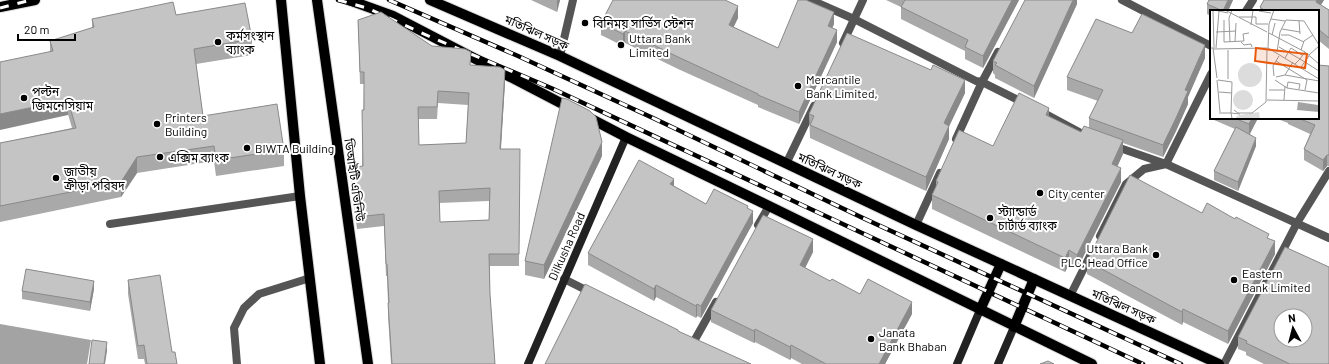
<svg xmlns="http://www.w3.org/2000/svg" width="1329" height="364" font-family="Barlow,'Noto Sans Bengali',sans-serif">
  <rect width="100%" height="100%" fill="#fff"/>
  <polygon fill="#a3a3a3" points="0,324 91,340 87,364 0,364"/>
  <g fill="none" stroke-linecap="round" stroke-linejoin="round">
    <defs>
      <g id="primary">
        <polyline points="281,0 300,196 320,364"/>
        <polyline points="317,0 368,364"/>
        <polyline points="349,0 393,16 626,137 769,206 1092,364"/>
        <polyline points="430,0 560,56 916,225 1219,364"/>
        <polyline points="0,7 35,0"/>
        <polyline points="980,310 1001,264"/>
        <polyline points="1014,327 1034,279"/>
      </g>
    </defs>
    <use href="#primary" stroke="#dbdbdb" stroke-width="12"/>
    <g stroke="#555" stroke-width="8">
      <polyline points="110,224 300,196"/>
      <polyline points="237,364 234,328 244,308 259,294 310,278"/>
    </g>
    <g stroke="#555" stroke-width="8">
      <polyline points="811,0 854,19 976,81 982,82 1026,104"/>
      <polyline points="1122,0 1211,46"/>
      <polyline points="1246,11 1253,0"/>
      <polyline points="843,43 863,0"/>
      <polyline points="560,56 573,0"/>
      <polyline points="1040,111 1079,132"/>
      <polyline points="956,139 982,82 998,52"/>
      <polyline points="1114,146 1166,164 1211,74"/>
      <polyline points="786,164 814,106"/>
      <polyline points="758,225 769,206"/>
      <polyline points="916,225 940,173"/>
      <polyline points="1100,236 1126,184 1144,169 1166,164 1329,238"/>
      <polyline points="564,279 592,293"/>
      <polyline points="1070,296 1092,252"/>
      <polyline points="693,343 716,302"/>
      <polyline points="1224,364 1297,223 1329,171"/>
    </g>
    <g stroke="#222" stroke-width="8">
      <polyline points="528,364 626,137"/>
      <polyline points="957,364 980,310"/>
      <polyline points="998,364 1014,327"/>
    </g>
    <use href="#primary" stroke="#000" stroke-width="10"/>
    <defs>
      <g id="rail">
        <polyline points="338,0 367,8 433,38 551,88 1143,364"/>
        <polyline points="389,0 518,56 653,118 865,219 1181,364"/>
        <polyline points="0,8 31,0"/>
      </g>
    </defs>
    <use href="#rail" stroke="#000" stroke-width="4.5"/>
    <use href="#rail" stroke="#fff" stroke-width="3" stroke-dasharray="9" stroke-linecap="butt"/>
  </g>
  <g fill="#a9a9a9" fill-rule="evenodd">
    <polygon points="531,0 560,0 557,12"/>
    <polygon points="886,0 1019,0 983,68 965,59 965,51 901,19 901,7"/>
    <polygon points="1077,0 1077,4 1034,98 995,78 995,75 993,73 993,61"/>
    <polygon points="1209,0 1233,0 1228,11 1211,11 1211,16 1207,14 1207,4"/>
    <polygon points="1264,0 1324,0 1321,5 1329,10 1329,49 1318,40 1318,11 1260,11 1260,7"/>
    <polygon points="176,15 252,39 252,55 196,64 203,116 284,150 284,166 216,176 214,161 137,173 121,197 0,222 0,143 72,128 50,52 50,41 92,28 92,19"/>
    <polygon points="738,18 733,27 778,48 834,24 832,28 837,42 799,124 758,107 758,105 678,69 625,43 623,46 601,35 601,23"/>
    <path d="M358,20L432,46L505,82L501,149H520L519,266H490V294L495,364H391L388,315V303L387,276H386L384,226L357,229L351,180V168L362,166L364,84H360ZM438,103L468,105L466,143L419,145L418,119H437ZM489,201V220L440,222L439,203Z"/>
    <polygon points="1132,33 1205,58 1188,97 1188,104 1176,131 1163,157 1123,143 1123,154 1117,167 1121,182 1077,269 1069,264 1065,272 932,209 932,195 936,187 936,181 993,146 1049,117 1081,132 1089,128 1089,118 1098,101 1067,90 1067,77"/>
    <polygon points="1329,66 1329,166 1327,166 1323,171 1304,160 1304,149 1310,134 1288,124 1288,123 1275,118 1318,118"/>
    <polygon points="965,93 949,126 949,139 926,191 810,138 809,114"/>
    <polygon points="1214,118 1258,118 1250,134 1256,146 1238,191 1214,180 1214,171 1235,129 1214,120"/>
    <polygon points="602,156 544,279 525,275 525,261"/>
    <polygon points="674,186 706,204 748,209 753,223 701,318 697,316 696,318 656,297 654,301 588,265 588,253"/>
    <polygon points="1269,239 1275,254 1228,344 1183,322 1182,325 1087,274 1087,261"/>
    <polygon points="813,252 805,268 830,281 860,294 912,314 885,364 802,364 791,358 790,360 755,342 754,343 711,322 711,310"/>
    <polygon points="128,280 172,352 177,364 145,364 144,359 138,359 128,294"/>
    <polygon points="94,289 90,311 22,299 22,291"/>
    <polygon points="1238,337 1329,364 1264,364 1246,355 1246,352 1238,349"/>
  </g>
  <g fill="#898989">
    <polygon points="557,0 560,0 557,12"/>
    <polygon points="1012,0 1019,0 983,68 983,56"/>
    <polygon points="1073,0 1077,0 1077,4 1034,98 1034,86"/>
    <polygon points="1228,0 1233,0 1228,11 1223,11"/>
    <polygon points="1317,0 1324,0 1317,11 1316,2"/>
    <polygon points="738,6 738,18 729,37 729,25"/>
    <polygon points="834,12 834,24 828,38 828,26"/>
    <polygon points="837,30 837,42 799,124 799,112"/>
    <polygon points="625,31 625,43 623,46 623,34"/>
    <polygon points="1205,45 1205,58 1188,97 1188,104 1176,131 1163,157 1163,145 1185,90"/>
    <polygon points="505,70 505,82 500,161 500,149"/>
    <polygon points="965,80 965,93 944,137 944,123"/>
    <polygon points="68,100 68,115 0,130 0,114"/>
    <polygon points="1049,108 1049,123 1046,115"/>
    <polygon points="1252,118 1258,118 1249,135 1249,124"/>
    <polygon points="949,126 949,139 926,191 926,177"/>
    <polygon points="1256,138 1256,146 1238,191 1238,182"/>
    <polygon points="1123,140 1123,154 1112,178 1112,164"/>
    <polygon points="602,142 602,156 544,279 544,265"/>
    <polygon points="1327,155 1327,166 1323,171 1323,160"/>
    <polygon points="137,157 137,173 121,197 121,182"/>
    <polygon points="1121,168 1121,182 1077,269 1077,255"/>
    <polygon points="674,179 674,191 670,184"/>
    <polygon points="753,211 753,223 701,318 701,306"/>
    <polygon points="813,239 813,252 800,278 800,265"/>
    <polygon points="1275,241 1275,254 1228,344 1228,331"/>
    <polygon points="1069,250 1069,264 1065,272 1065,258"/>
    <polygon points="94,281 94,289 90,311 90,302"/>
    <polygon points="656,285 656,297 654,301 654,289"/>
    <polygon points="912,302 912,314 885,364 879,364"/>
    <polygon points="697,304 697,316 696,318 696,306"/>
    <polygon points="1183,309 1183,322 1182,325 1182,312"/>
    <polygon points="755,329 755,342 754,343 754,331"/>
    <polygon points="107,342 107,351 105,364 104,364"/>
    <polygon points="791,345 791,358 790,360 790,347"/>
  </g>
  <g fill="#c4c4c4" stroke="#898989" fill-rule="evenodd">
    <polygon points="613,0 725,0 738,6 729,25 778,48 798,0 806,0 834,12 828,26 837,30 799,112 758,95 758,94 678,57 625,31 623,34 601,23"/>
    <polygon points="905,0 1012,0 983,56 965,47 968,40 901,7"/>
    <polygon points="1025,0 1073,0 1034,86 995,65 997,63 993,61"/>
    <polygon points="1209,0 1228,0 1223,11 1207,4"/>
    <polygon points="1264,0 1317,0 1316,2 1329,10 1329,38 1318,29 1318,11 1265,11 1260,7"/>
    <polygon points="173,2 176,15 245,3 252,39 194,49 203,116 277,104 284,150 216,160 214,146 137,157 121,182 0,206 0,143 76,128 68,100 0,114 0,62 53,51 50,41 94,27 92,19"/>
    <path d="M381,12L432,46L465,49L471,52L470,65L500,67L505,70L500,149H520L519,254H489L490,294L495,364H392L388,303H389L387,264H386L384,214L357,217L351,168L363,166L362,110H364V72H360L358,20ZM438,91L469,93L466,143L419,145L418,107H437ZM490,188L489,220L440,222L439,191Z"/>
    <polygon points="1142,14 1205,45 1185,90 1188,91 1176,118 1163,145 1089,118 1103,90 1067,77 1096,19 1132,33"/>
    <polygon points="847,33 931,70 933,65 965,80 944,123 949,126 926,177 810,125 814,116 809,114"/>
    <polygon points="1318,65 1329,66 1329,155 1327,155 1323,160 1304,149 1315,125 1298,118 1318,118"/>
    <polygon points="1019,93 1049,108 1046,115 1081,132 1084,126 1123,140 1112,164 1121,168 1077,255 1069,250 1065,258 932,195 938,182 936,181 959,130 993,146"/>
    <polygon points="562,98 567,99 590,111 596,117 602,142 544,265 525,261"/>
    <polygon points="1234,118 1252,118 1249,124"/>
    <polygon points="1236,127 1256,138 1238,182 1214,171"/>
    <polygon points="639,160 674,179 670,184 706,204 714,189 748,206 747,208 753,211 701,306 697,304 696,306 656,285 654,289 588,253"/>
    <polygon points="1130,175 1202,213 1207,203 1235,219 1236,217 1269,234 1267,238 1275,241 1228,331 1183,309 1182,312 1087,261"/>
    <polygon points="763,215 813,239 800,265 830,281 832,279 860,294 868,279 912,302 879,364 826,364 791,345 790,347 755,329 754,331 711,310"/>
    <path d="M1285,247L1329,267V364H1290L1246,343L1247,341L1238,337ZM1281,316H1305V340H1281Z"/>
    <polygon points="26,269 94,281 90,302 22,291"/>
    <polygon points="160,275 172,352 175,352 177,364 147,364 144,345 138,346 128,280"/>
    <polygon points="585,284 678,330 678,331 751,364 545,364"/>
    <polygon points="92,340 107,342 104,364 89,364"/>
    <polygon points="1048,361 1054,364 1040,364"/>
  </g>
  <g fill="#000" stroke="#fff" stroke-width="1.5">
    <circle cx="585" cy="23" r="4"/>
    <circle cx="218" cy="42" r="4"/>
    <circle cx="621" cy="45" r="4"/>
    <circle cx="798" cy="86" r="4"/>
    <circle cx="24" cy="98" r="4"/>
    <circle cx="157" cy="124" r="4"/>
    <circle cx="247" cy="148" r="4"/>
    <circle cx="160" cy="157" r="4"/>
    <circle cx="56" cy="178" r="4"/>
    <circle cx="1040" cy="193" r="4"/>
    <circle cx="990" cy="218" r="4"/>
    <circle cx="1156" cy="255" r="4"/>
    <circle cx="1234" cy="280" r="4"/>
    <circle cx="871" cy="339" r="4"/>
  </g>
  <g text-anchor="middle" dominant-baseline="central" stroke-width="4" stroke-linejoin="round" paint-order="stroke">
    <g font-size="12" fill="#000" stroke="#fff" text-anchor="start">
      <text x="593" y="23">বিনিময় সার্ভিস স্টেশন</text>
      <text x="226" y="35">কর্মসংস্থান<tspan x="226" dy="14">ব্যাংক</tspan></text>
      <text x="629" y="38">Uttara Bank<tspan x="629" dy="14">Limited</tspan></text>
      <text x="806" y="79">Mercantile<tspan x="806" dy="14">Bank Limited,</tspan></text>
      <text x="32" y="91">পল্টন<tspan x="32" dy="14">জিমনেসিয়াম</tspan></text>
      <text x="165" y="117">Printers<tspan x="165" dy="14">Building</tspan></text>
      <text x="255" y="148">BIWTA Building</text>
      <text x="168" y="157">এক্সিম ব্যাংক</text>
      <text x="64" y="171">জাতীয়<tspan x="64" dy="14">ক্রীড়া পরিষদ</tspan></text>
      <text x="1048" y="193">City center</text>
      <text x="998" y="211">স্ট্যান্ডার্ড<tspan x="998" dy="14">চার্টার্ড ব্যাংক</tspan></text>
      <text x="1148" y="248" text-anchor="end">Uttara Bank<tspan x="1148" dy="14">PLC, Head Office</tspan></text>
      <text x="1242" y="273">Eastern<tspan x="1242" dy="14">Bank Limited</tspan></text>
      <text x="879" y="332">Janata<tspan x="879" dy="14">Bank Bhaban</tspan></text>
    </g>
    <g font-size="12" fill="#000" stroke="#fff">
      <text transform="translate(537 32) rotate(24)">মতিঝিল সড়ক</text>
      <text transform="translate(830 170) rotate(25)">মতিঝিল সড়ক</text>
      <text transform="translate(355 180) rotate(82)">ডিআইটি এভিনিউ</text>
      <text transform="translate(566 246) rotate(-66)">Dilkusha Road</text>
      <text transform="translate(1124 306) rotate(24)">মতিঝিল সড়ক</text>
    </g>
  </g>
  <g transform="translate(1210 10)">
    <rect width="109" height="109" fill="#fff"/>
    <path d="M28 65a12 12 0 1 1 24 0a12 12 0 1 1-24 0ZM23 90a10 10 0 1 1 20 0a10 10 0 1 1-20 0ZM49,102L50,109H24L29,105Z" fill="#dcdcdc"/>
    <path d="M88,92L108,95L109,102L87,100Z" fill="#a3a3a3"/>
    <path fill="none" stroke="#999" stroke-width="1" d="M3,0L4,38M4,0L18,3M15,0L57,22M64,0L59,14L58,38L109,69M49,1L61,3M29,7H46V14H58M61,9L75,11M14,10V32L34,31L33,24L39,23M89,11L90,24M41,15L43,0M72,19L90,22M6,22L26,21M59,23L95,42L109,54M62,25L65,13M71,25H79L94,32M20,32L19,8L22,0M25,32L26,13M31,32L34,35L41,34L42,37M69,37L90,49L95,42M0,38H3L7,68M6,38L9,1M3,39L57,38L56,92L42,103H28L24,100M91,40L94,31L103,25M67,42L70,22L76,10L94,11L109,35M99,45L109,36M75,48L81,38L92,45M66,51L97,70L95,80M85,54L90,49L109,61M91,57L99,46M75,65L109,71M64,66L63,56L69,46M66,67L75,65L83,52M18,69V40M7,70L10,102M8,70L22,72L21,103L30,104M65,70L77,78L109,83M77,78L78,72L90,74L89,79M59,80H74M9,82L22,83M57,90L109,91M74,90L75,76M9,103H21L22,109"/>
    <path fill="#e8590c" fill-opacity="0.15" stroke="#e8590c" stroke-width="2" d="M46,38L97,44L95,58L45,51Z"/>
    <rect width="109" height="109" fill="none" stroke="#000" stroke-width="2"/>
  </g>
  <g transform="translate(1293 328) rotate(353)"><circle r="19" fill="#ffffff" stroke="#999999"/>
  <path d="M0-3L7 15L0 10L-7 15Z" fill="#000000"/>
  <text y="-6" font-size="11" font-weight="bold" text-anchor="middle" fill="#000000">N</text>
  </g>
  <path d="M18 34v6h57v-6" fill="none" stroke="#000000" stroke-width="2"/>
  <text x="24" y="34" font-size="12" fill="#000000" stroke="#ffffff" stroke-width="3" paint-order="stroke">20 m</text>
</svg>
